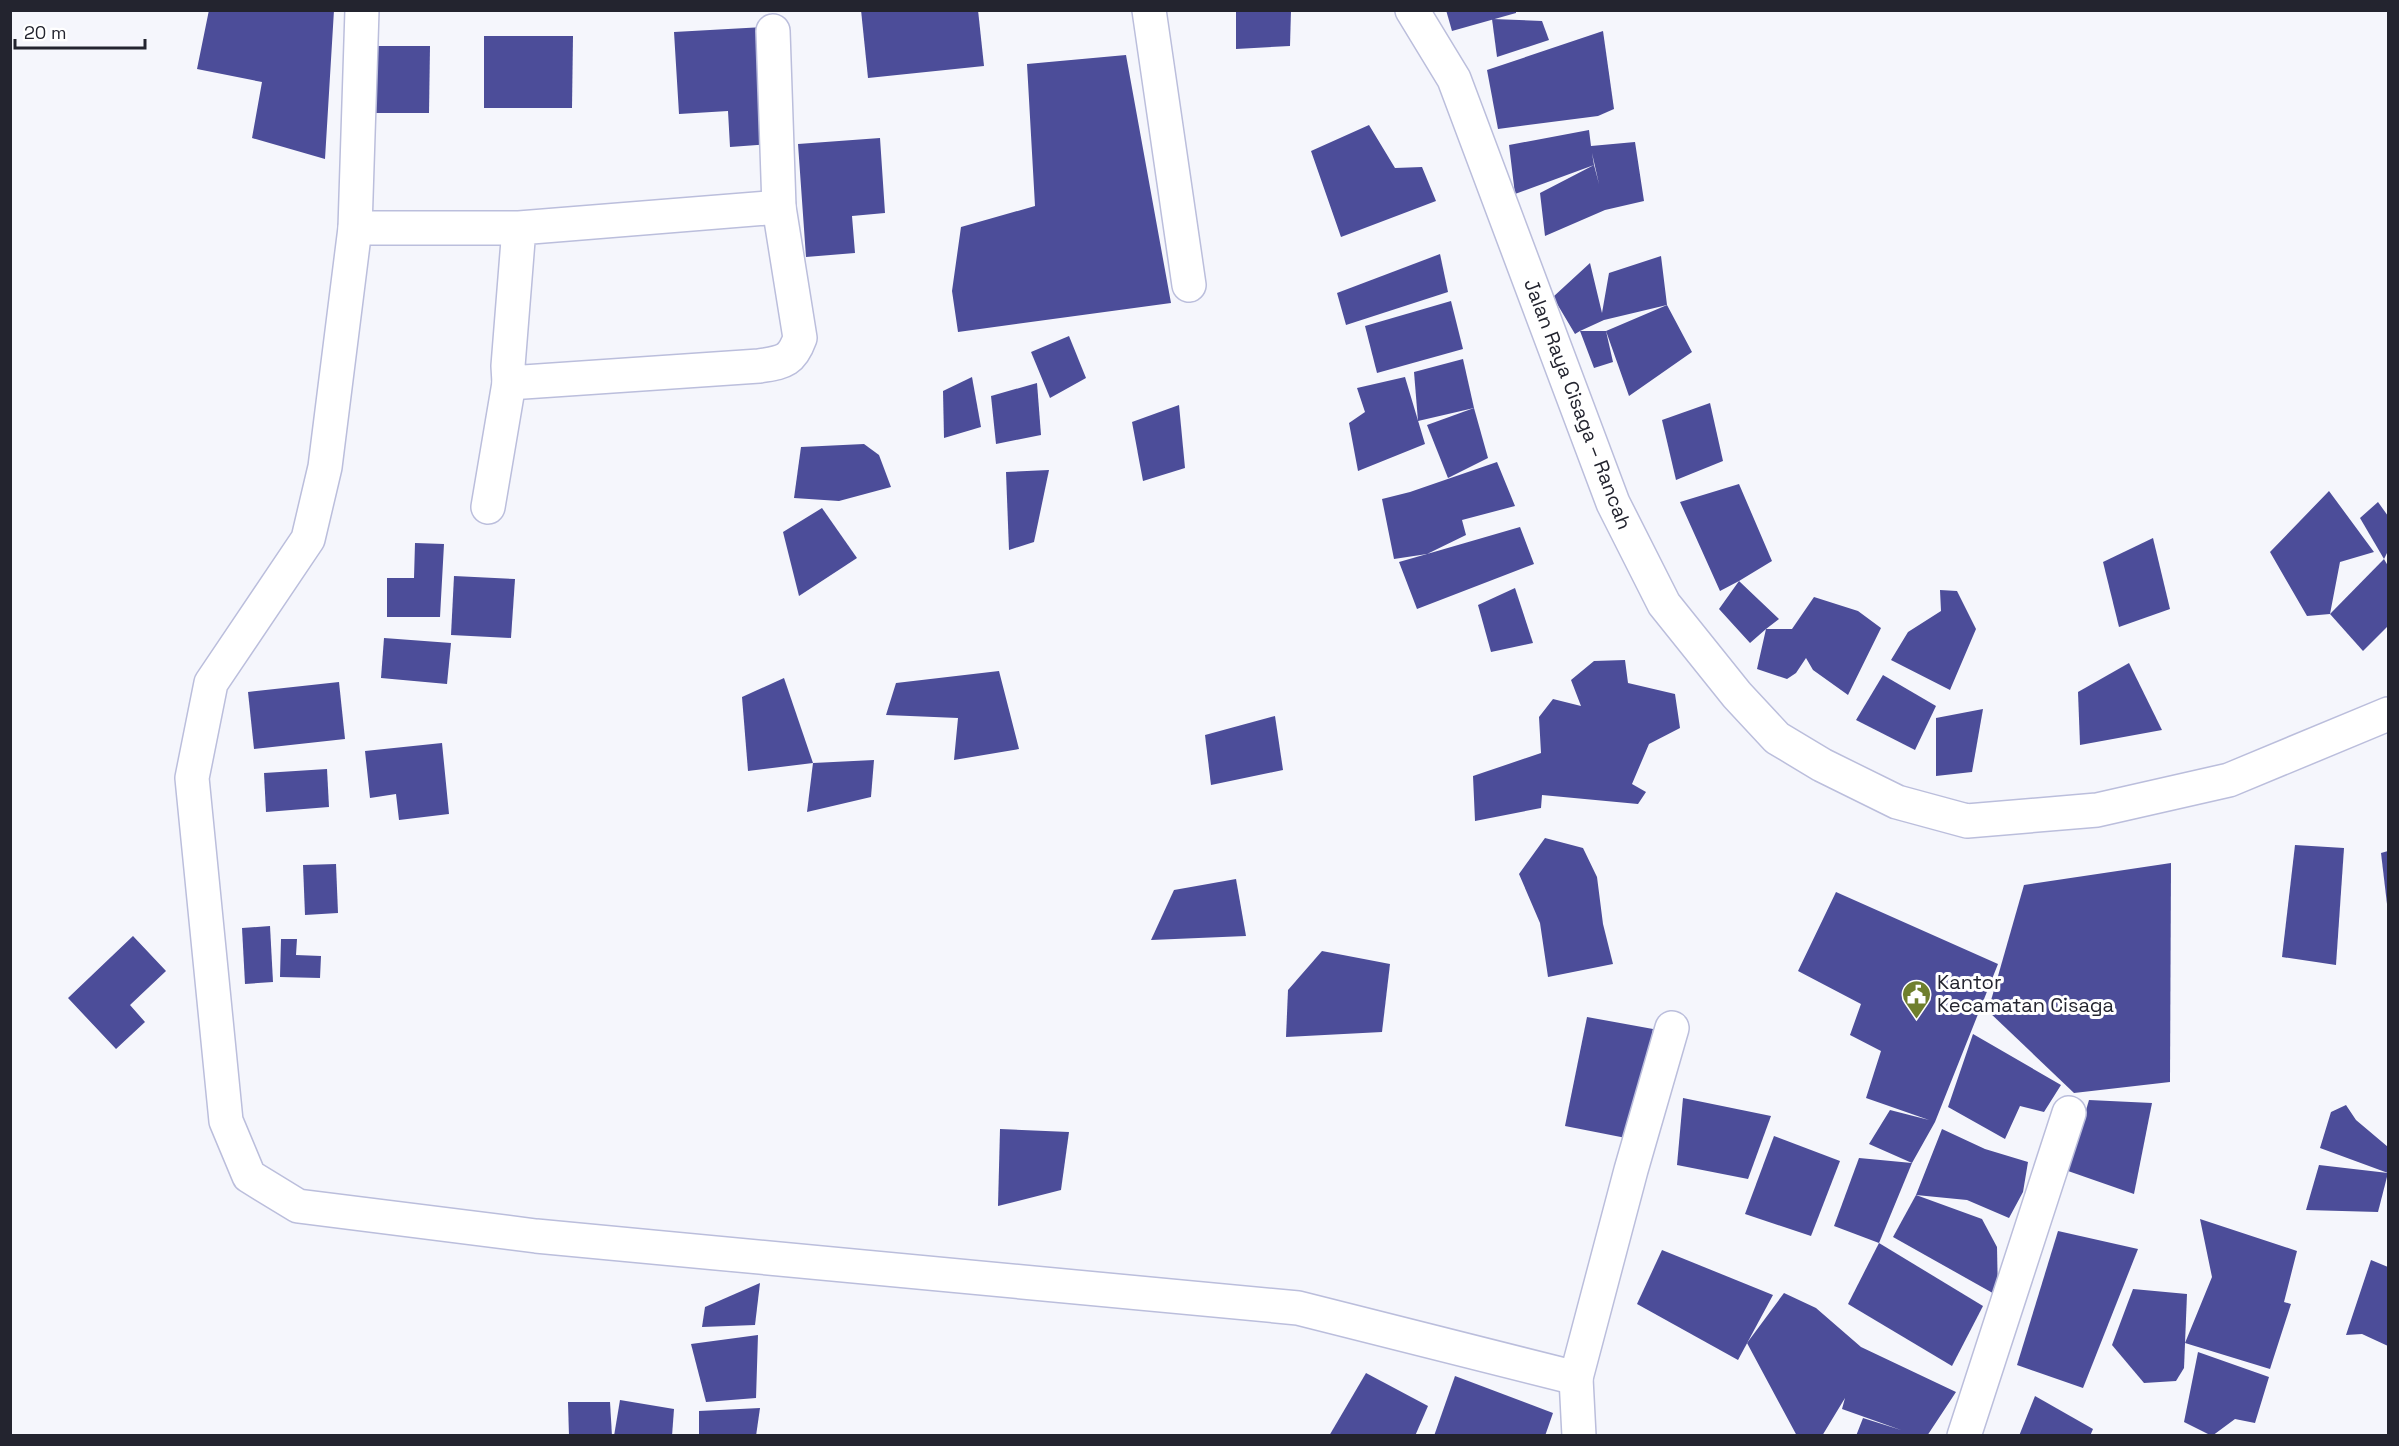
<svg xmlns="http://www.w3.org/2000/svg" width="2399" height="1446" font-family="'Space Grotesk',sans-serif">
  <rect width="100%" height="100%" fill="#f5f6fc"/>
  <g fill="#4c4d99">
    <polygon points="209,10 334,10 325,159 252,138 262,82 197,69"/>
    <polygon points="861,10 978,10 984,66 868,78"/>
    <polygon points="1236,10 1291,10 1290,46 1236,49"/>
    <polygon points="1446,10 1516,10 1516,13 1452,31"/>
    <polygon points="1492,19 1542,21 1549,40 1497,57"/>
    <polygon points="765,27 772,144 730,147 728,111 679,114 674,32"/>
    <polygon points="1603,31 1614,109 1598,116 1498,129 1487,70"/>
    <polygon points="484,36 573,36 572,108 484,108"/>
    <polygon points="369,46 430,46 429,113 368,113"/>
    <polygon points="1126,55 1171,303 958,332 952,291 961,227 1035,206 1027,64"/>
    <polygon points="1369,125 1395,168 1422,167 1436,201 1341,237 1311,151"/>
    <polygon points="1589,130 1591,146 1635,142 1644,201 1605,210 1545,236 1540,193 1594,165 1599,184 1592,153 1594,165 1515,194 1509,145"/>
    <polygon points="880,138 885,213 852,216 855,253 806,257 798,144"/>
    <polygon points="1440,254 1448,292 1346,325 1337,293"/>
    <polygon points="1661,256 1667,305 1692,352 1629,396 1606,331 1667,305 1604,320 1580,331 1606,331 1613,362 1594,368 1580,331 1575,334 1553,297 1590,263 1602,313 1609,273"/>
    <polygon points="1451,301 1463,349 1377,373 1365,326"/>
    <polygon points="1069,336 1086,378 1050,398 1031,352"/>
    <polygon points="1463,359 1474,408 1418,421 1414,372"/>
    <polygon points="972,377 981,427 944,438 943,391"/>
    <polygon points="1405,377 1425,444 1358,471 1349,423 1365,412 1357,388"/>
    <polygon points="1037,383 1041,435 996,444 991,396"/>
    <polygon points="1710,403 1723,461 1676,480 1662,420"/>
    <polygon points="1179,405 1185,468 1143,481 1132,422"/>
    <polygon points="1474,408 1488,458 1448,478 1427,425"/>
    <polygon points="864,444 879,455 891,487 839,501 794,498 801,447"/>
    <polygon points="1497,462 1515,506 1462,520 1466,535 1427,554 1520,527 1534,564 1417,609 1399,562 1427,554 1394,559 1382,499 1410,492"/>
    <polygon points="1049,470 1034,542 1009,550 1006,472"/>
    <polygon points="1739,484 1772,561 1739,581 1779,619 1766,629 1792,629 1814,597 1858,611 1881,628 1848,695 1813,670 1806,658 1796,673 1787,679 1757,669 1766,629 1750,643 1719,609 1739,581 1720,591 1680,502"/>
    <polygon points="2329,491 2374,552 2340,562 2330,614 2307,616 2270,552"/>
    <polygon points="2378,502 2388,516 2388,551 2384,559 2360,518"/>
    <polygon points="822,508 857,558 799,596 783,532"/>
    <polygon points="2153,538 2170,609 2119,627 2103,562"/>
    <polygon points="415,543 444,544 440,617 387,617 387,578 414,578"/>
    <polygon points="2384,559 2388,566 2388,626 2363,651 2330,614"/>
    <polygon points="454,576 515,579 511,638 451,635"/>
    <polygon points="1515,588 1533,643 1491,652 1478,605"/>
    <polygon points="1940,590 1957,591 1976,629 1950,690 1891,660 1908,632 1941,611"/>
    <polygon points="384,638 451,643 447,684 381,678"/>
    <polygon points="1625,660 1628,683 1675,694 1680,728 1649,744 1632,784 1646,792 1638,804 1542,795 1541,808 1475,821 1473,776 1541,753 1539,717 1553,699 1581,706 1571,680 1594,661"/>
    <polygon points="2129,663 2162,730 2080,745 2078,692"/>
    <polygon points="999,671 1019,749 954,760 958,718 886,715 896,683"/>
    <polygon points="1883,675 1936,706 1915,750 1856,720"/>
    <polygon points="784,678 813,763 748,771 742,697"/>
    <polygon points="339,682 345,739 254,749 248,692"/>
    <polygon points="1983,709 1972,772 1936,776 1936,718"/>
    <polygon points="1275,716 1283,770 1211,785 1205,735"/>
    <polygon points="442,743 449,814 399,820 396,794 370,798 365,751"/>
    <polygon points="874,760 871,797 807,812 813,763"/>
    <polygon points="327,769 329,807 266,812 264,773"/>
    <polygon points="1545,838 1583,848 1597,877 1603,924 1613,964 1548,977 1540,923 1519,874"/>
    <polygon points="2295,845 2344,848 2336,965 2282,957"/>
    <polygon points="2388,851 2388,904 2387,904 2381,853"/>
    <polygon points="2171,863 2170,1082 2074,1093 1988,1011 2024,885"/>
    <polygon points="336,864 338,913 305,915 303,865"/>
    <polygon points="1236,879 1246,936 1151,940 1174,890"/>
    <polygon points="1836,892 1998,964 1935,1122 1912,1163 1869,1144 1890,1110 1929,1120 1866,1098 1881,1051 1850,1035 1861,1004 1798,971"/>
    <polygon points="270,926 273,982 245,984 242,928"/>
    <polygon points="133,936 166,971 130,1005 145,1022 116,1049 68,998"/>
    <polygon points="281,939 297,939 296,955 321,956 320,978 280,977"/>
    <polygon points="1322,951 1390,964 1382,1032 1286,1037 1288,990"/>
    <polygon points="1587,1017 1653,1029 1631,1139 1565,1126"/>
    <polygon points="1973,1034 2061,1085 2044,1112 2020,1106 2005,1139 1948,1107"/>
    <polygon points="1683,1098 1771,1116 1748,1179 1677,1165"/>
    <polygon points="2089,1100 2152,1103 2134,1194 2068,1171"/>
    <polygon points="2346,1105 2356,1120 2388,1147 2388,1173 2320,1148 2331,1112"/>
    <polygon points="1000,1129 1069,1132 1061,1190 998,1206"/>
    <polygon points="1942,1129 1985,1149 2028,1162 2023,1192 2009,1218 1967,1200 1916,1195"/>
    <polygon points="1774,1136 1840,1161 1811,1236 1745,1214"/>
    <polygon points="1859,1158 1912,1163 1879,1243 1834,1226"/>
    <polygon points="2319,1165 2388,1173 2378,1212 2306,1210"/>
    <polygon points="1916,1195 1982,1219 1997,1247 1998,1296 1893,1237"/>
    <polygon points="2200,1219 2297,1251 2284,1302 2291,1304 2270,1369 2185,1343 2212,1277"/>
    <polygon points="2058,1231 2138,1249 2083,1388 2017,1365"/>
    <polygon points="1879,1243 1983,1306 1952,1366 1848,1304"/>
    <polygon points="1662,1250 1773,1295 1738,1360 1637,1304"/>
    <polygon points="2371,1260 2388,1267 2388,1346 2362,1334 2346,1335"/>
    <polygon points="760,1283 755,1325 702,1327 705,1307"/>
    <polygon points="2133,1289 2187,1294 2184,1368 2176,1381 2144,1383 2112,1345"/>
    <polygon points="1784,1293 1816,1308 1861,1347 1956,1392 1927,1436 1856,1436 1863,1418 1901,1430 1842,1409 1845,1398 1822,1436 1797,1436 1747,1343"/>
    <polygon points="758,1335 756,1398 706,1402 691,1344"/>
    <polygon points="2198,1352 2269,1377 2255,1423 2235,1419 2212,1436 2184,1422"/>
    <polygon points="1366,1373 1428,1406 1415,1436 1329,1436"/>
    <polygon points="1455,1376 1553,1413 1545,1436 1434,1436"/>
    <polygon points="2035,1396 2093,1429 2090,1436 2019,1436"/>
    <polygon points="620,1400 674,1409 672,1436 614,1436"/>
    <polygon points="568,1402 610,1402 612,1436 569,1436"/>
    <polygon points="760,1408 756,1436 699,1436 699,1411"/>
  </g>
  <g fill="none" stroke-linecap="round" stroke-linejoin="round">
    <defs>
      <g id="street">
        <polyline points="362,10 355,228 325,467 308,539 211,683 192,778 226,1121 249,1176 298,1206 536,1236 1298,1308 1576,1378 1631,1170 1672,1028"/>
        <polyline points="1149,10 1189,285"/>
        <polyline points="773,31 779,207"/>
        <path d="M355,228H519L779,207L800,338C791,363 782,362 759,366L509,383L508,366L519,228"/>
        <polyline points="488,507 509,383"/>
        <polyline points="1576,1378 1579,1436"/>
        <polyline points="1964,1436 2069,1113"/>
      </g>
      <polyline id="secondary" points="1412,10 1454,79 1613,503 1664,604 1737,695 1777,738 1822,765 1897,802 1967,821 2097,810 2229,780 2388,714"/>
    </defs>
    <use href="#street" stroke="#bbbedc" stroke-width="36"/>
    <use href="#secondary" stroke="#bbbedc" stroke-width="36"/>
    <use href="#street" stroke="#fff" stroke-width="33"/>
    <use href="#secondary" stroke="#fff" stroke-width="33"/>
  </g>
  <defs>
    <symbol id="civic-pin" viewBox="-11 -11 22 30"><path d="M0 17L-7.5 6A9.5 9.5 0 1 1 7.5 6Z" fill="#6f7f2d" stroke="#fff"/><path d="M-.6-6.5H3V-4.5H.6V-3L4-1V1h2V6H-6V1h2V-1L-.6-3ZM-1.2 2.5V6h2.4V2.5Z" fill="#fff"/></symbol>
  </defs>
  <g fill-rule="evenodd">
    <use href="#civic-pin" x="1900" y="978" width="33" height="45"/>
  </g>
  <g text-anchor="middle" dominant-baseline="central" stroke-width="6" stroke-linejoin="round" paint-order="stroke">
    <g font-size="20" fill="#23242f" stroke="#fff">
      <text transform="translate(1578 404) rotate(69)">Jalan Raya Cisaga – Rancah</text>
    </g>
    <g font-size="20" fill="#23242f" stroke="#fff" text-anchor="start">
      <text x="1937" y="982">Kantor<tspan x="1937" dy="23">Kecamatan Cisaga</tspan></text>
    </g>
  </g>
  <rect width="2399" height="1446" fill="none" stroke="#23242f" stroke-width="24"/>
  <path d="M15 39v9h130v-9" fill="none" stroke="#23242f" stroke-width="3"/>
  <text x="24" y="39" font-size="18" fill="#23242f" stroke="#ffffff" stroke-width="4.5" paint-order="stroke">20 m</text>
</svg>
